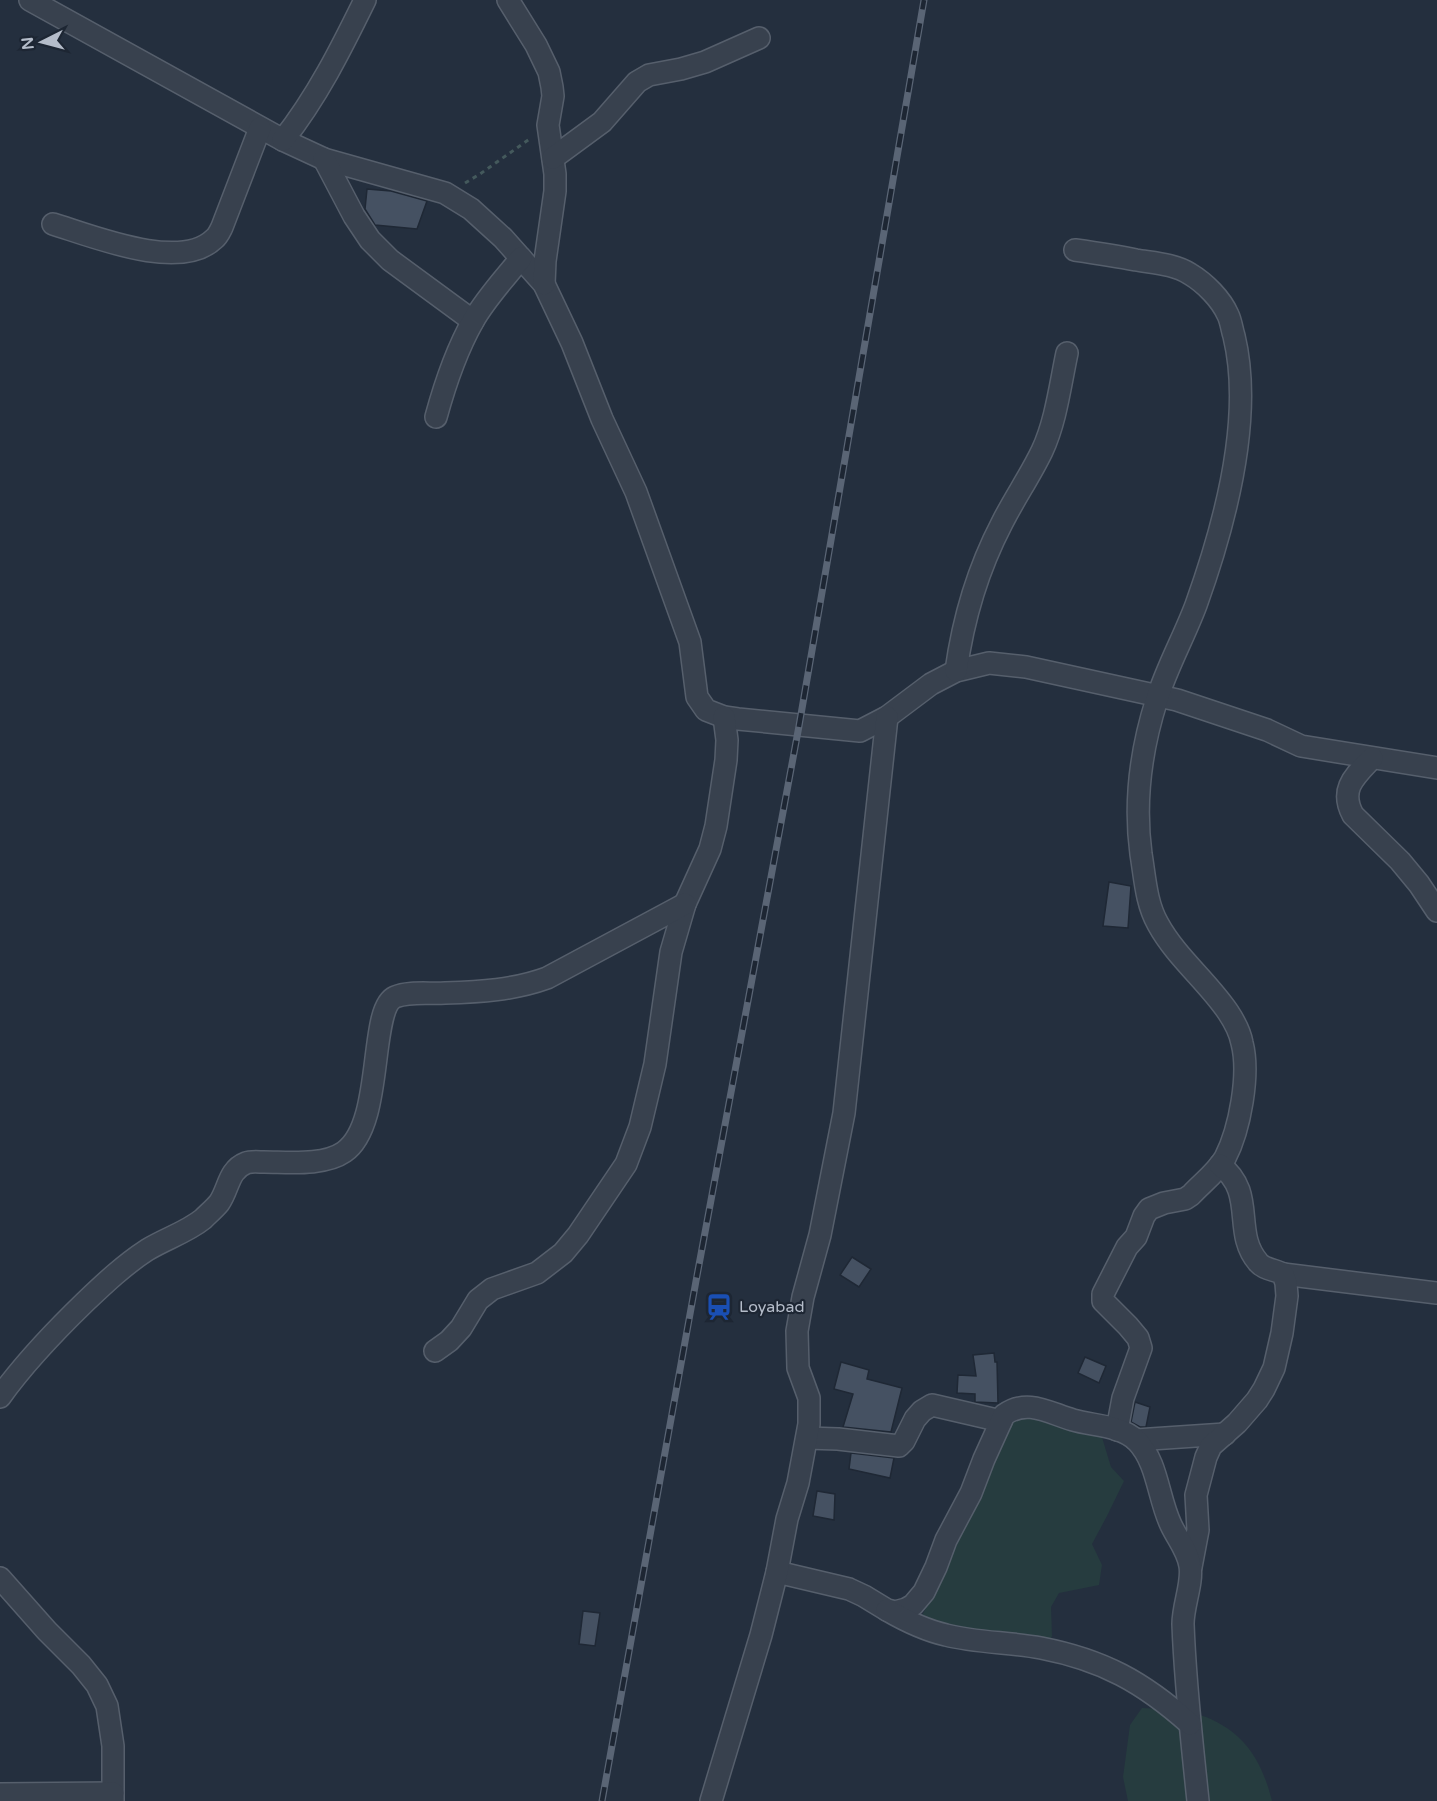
<svg xmlns="http://www.w3.org/2000/svg" width="1437" height="1801" font-family="'Varela Round',sans-serif">
  <rect width="100%" height="100%" fill="#242f3e"/>
  <g fill="#263c3f">
    <polygon points="1032,1418 1101,1434 1111,1467 1124,1481 1107,1516 1092,1544 1102,1565 1099,1585 1059,1593 1051,1607 1052,1636 1048,1645 920,1619 936,1590 994,1464 1005,1420"/>
    <path d="M1142,1708C1156,1709 1170,1708 1184,1710C1191,1710 1199,1715 1206,1717C1245,1733 1262,1761 1272,1801H1128L1123,1777L1130,1725Z"/>
  </g>
  <g fill="#455162" stroke="#1f2835" stroke-width="1.5">
    <polygon points="367,189 391,191 427,201 417,229 375,225 365,209"/>
    <polygon points="1109,882 1131,886 1128,928 1103,926"/>
    <polygon points="852,1257 871,1269 859,1287 840,1275"/>
    <polygon points="994,1353 995,1362 997,1362 998,1403 975,1402 975,1394 957,1393 958,1375 976,1376 973,1355"/>
    <polygon points="1085,1357 1106,1366 1099,1383 1078,1373"/>
    <polygon points="841,1362 869,1370 867,1379 902,1388 891,1432 843,1427 853,1394 834,1389"/>
    <polygon points="1135,1402 1150,1407 1146,1427 1140,1427 1131,1422"/>
    <polygon points="851,1453 894,1458 890,1478 849,1469"/>
    <polygon points="817,1491 835,1494 834,1520 813,1516"/>
    <polygon points="583,1611 600,1613 595,1646 579,1644"/>
  </g>
  <g fill="none" stroke-linecap="round" stroke-linejoin="round">
    <defs>
      <g id="minor">
        <polyline points="30,0 283,140 324,159 445,193 471,209 503,238 544,284 572,343 602,419 636,492 690,642 697,697 706,710 724,717 738,719 860,731 887,717 931,684 956,671 989,663 1026,667 1177,700 1267,730 1301,746 1437,768"/>
        <polyline points="508,0 536,45 549,72 552,87 553,96 548,125 555,174 555,191 545,261 544,284"/>
        <path d="M283,140C317,97 341,49 365,0"/>
        <polyline points="553,158 602,122 637,82 649,75 681,69 705,62 759,38"/>
        <polyline points="324,159 354,216 370,240 390,260 473,321"/>
        <path d="M53,224C92,236 180,272 214,239C218,236 220,231 222,227L260,128"/>
        <path d="M1075,250C1096,253 1116,256 1136,260C1154,263 1175,264 1190,274C1205,283 1221,299 1228,315C1231,321 1232,330 1234,336C1254,419 1224,527 1196,605C1184,637 1167,667 1157,699C1141,749 1134,802 1141,854C1145,878 1146,903 1158,924C1176,957 1207,981 1228,1012C1234,1021 1240,1032 1242,1043C1250,1074 1240,1129 1225,1158C1217,1172 1202,1183 1191,1195L1185,1199L1164,1203L1149,1209L1144,1216L1136,1237L1127,1247L1103,1294V1301L1128,1326L1138,1338L1141,1348L1123,1398L1117,1430"/>
        <path d="M436,417C445,384 456,351 473,321C486,298 505,278 521,258"/>
        <path d="M956,671C963,620 978,569 1002,523C1014,499 1030,476 1042,451C1056,421 1060,386 1067,353"/>
        <path d="M1372,758C1355,776 1339,789 1353,815L1400,861L1419,884L1437,911"/>
        <polyline points="1283,1274 1437,1293"/>
        <polyline points="435,1351 449,1341 461,1328 478,1300 492,1289 537,1273 563,1253 578,1235 626,1164 640,1127 655,1064 671,952 685,904 710,849 716,826 726,760 727,740 724,717"/>
        <path d="M0,1397C25,1362 54,1332 85,1302C105,1283 124,1265 147,1250C165,1239 187,1232 203,1219C208,1214 215,1208 219,1203C229,1189 228,1170 246,1163C251,1161 259,1162 264,1162C288,1162 324,1166 344,1152C385,1124 368,1009 395,997C409,991 429,994 445,993C480,992 514,990 547,978L685,904"/>
        <polyline points="807,1438 838,1439 899,1446 904,1441 915,1419 922,1411 932,1405 1001,1421"/>
        <polyline points="1136,1440 1225,1434"/>
        <path d="M1191,1567L1198,1530L1196,1495L1206,1457L1211,1446L1237,1423L1257,1400L1264,1389L1274,1368L1282,1333L1287,1296L1286,1283L1283,1274C1276,1270 1263,1269 1258,1262C1232,1232 1257,1193 1220,1165"/>
        <path d="M777,1572L849,1589L864,1596L887,1610L895,1612L906,1609L913,1605L924,1592L936,1567L946,1540L971,1493L984,1459L1004,1415C1027,1398 1049,1413 1073,1420C1093,1426 1121,1425 1137,1441C1158,1463 1158,1498 1171,1525C1177,1538 1188,1551 1190,1566C1193,1583 1183,1605 1183,1624C1185,1683 1192,1742 1198,1801"/>
        <polyline points="0,1578 47,1631 81,1665 97,1685 107,1706 113,1746 113,1801"/>
        <path d="M887,1610C906,1621 924,1630 946,1635C977,1643 1010,1642 1041,1648C1103,1660 1143,1682 1190,1724"/>
        <polyline points="0,1794 113,1793"/>
        <polyline points="711,1801 761,1635 777,1572 787,1519 798,1483 809,1424 809,1398 798,1368 797,1331 803,1297 820,1235 844,1113 887,717"/>
      </g>
    </defs>
    <use href="#minor" stroke="#565f6c" stroke-width="24"/>
    <polyline stroke="#44595c" stroke-width="3" stroke-dasharray="4.5 4.5" stroke-linecap="butt" points="465,183 480,174 531,138"/>
    <use href="#minor" stroke="#38414e" stroke-width="21"/>
    <defs>
      <polyline id="rail" points="602,1801 696,1281 799,726 924,0"/>
    </defs>
    <use href="#rail" stroke="#5a6575" stroke-width="7"/>
    <use href="#rail" stroke="#1d2633" stroke-width="4.5" stroke-dasharray="14" stroke-linecap="butt"/>
  </g>
  <defs>
    <symbol id="station-bare" viewBox="-9 -9 18 18"><path d="M-3-6H3Q5-6 5-4V2Q5 4 3 4L4.5 6H3L1.5 4h-3L-3 6H-4.5L-3 4Q-5 4-5 2V-4Q-5-6-3-6ZM-3.5-4v3h7v-3ZM-3.5 1v1.5H-2V1ZM2 1v1.5H3.5V1Z" fill="#1a4fb4" stroke="#1d2633" stroke-width="2.5" paint-order="stroke"/></symbol>
  </defs>
  <g fill-rule="evenodd">
    <use href="#station-bare" x="700" y="1288" width="38" height="38"/>
  </g>
  <g text-anchor="middle" dominant-baseline="central" stroke-width="4.5" stroke-linejoin="round" paint-order="stroke">
    <g font-size="16" fill="#b4bcc9" stroke="#1d2633" text-anchor="start">
      <text x="739" y="1307">Loyabad</text>
    </g>
  </g>
  <g transform="translate(42 42) rotate(264)" stroke="#1d2633" stroke-width="4.5" paint-order="stroke">
  <path d="M0-4.5L10 22L0 15L-10 22Z" fill="#b4bcc9"/>
  <text y="-9" font-size="16" font-weight="bold" text-anchor="middle" fill="#b4bcc9">N</text>
  </g>
</svg>
